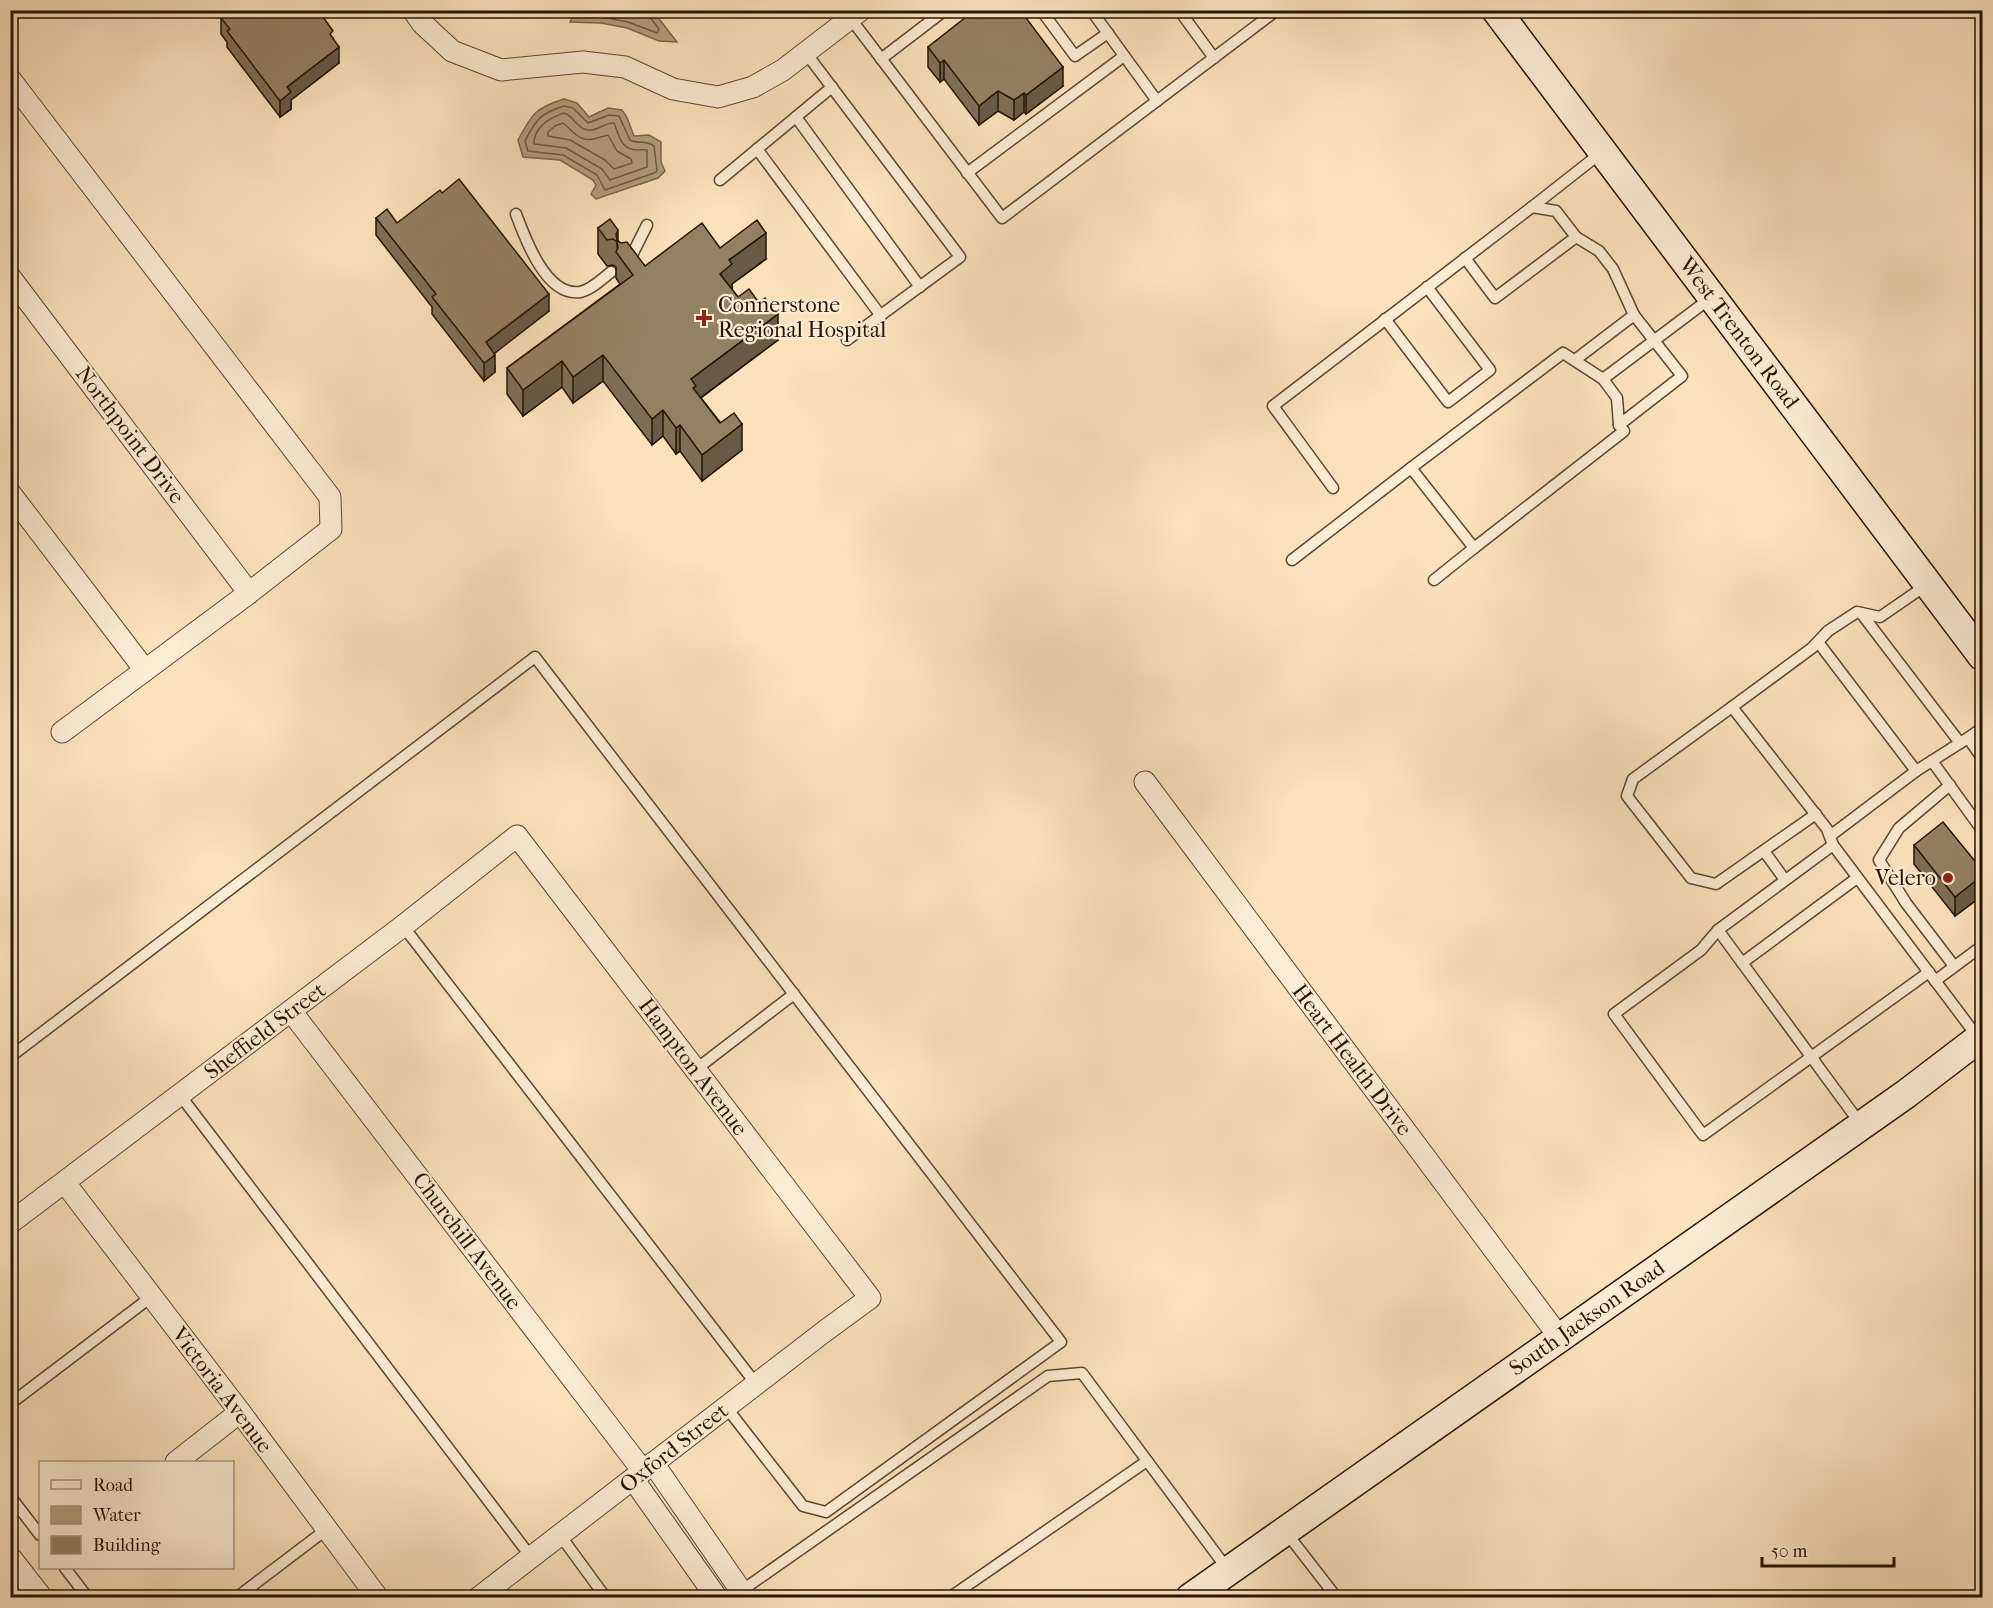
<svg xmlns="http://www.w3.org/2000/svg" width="1993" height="1608" font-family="'IM FELL French Canon',serif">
  <rect width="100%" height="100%" fill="#fbe2bc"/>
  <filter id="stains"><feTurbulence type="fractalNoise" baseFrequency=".00333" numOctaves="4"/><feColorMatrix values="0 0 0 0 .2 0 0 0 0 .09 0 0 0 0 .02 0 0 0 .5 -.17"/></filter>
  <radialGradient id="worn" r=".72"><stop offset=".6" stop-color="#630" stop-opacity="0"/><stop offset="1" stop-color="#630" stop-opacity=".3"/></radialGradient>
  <g fill="#b29c7d" stroke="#7a664c" stroke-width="1.5">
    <polygon points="576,10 653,11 677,42 659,41 627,28 601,23 570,22"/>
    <path d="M564,99L577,103L589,117L608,108L622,110C629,118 630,127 634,136L649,135L661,142V162L665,171L658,178L596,199L591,194L596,185L593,180L560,160L523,157L518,140C532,114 535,108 564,99Z"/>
  </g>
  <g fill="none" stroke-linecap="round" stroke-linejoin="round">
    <g stroke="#6c5840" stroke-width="1.5">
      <polyline points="581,10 583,17 602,17 628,22 657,33 659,29 649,16 648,10"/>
      <path d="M564,106L573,108L588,123L609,115L619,116L630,140C639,145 645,139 654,146L657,171L654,173L605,190L597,175L563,155L528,151L525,141C536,119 541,113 564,106Z"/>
      <path d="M564,113C574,116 576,128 587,130C597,132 605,122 614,123C618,132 620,146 631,149C636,151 642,149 647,150V167L610,180L602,169L566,148L534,144C534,127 549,118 564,113Z"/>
      <path d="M563,123C573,131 579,142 593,139C599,138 603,136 608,135L617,151L631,159L632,163L614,169L605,160L570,140L548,136V132L555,126Z"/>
    </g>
    <defs>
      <g id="service">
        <polyline points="1041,10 1075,56 1108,33"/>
        <polyline points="1091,10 1157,101"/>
        <polyline points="1179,10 1214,58"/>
        <polyline points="851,19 1002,218 1277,10"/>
        <polyline points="806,53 960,257 847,340"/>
        <polyline points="881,59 945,10"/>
        <polyline points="796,117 920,287"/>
        <polyline points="757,149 881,316"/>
        <polyline points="967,173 1124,56"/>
        <polyline points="720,180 832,87"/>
        <polyline points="1532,207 1602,152"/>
        <path d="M516,214C525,238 546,297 580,292C591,290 602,279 611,272"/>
        <polyline points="1465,258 1495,298 1576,237"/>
        <polyline points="625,260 633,253 647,225"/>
        <polyline points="1385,319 1448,402 1490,370 1427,287"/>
        <polyline points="1575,360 1634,315 1682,376 1619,425"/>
        <polyline points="1603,379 1617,398 1619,425 1624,431 1474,548 1411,468 1563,353 1603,379 1712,297"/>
        <polyline points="1333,488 1273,406 1532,207 1556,211 1576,237 1599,251 1613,269 1634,315"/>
        <polyline points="1292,560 1411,468"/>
        <polyline points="1434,580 1474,548"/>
        <polyline points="1928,584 1880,617 1857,612 1828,631 1812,648 1732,707 1827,829 1833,845 1979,1039"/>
        <polyline points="1861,613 1960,743"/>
        <polyline points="1818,642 1916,771"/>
        <polyline points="1732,707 1633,779 1627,796 1691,878 1716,884 1816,814"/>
        <polyline points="1982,728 1968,738 1982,758"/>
        <polyline points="1932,761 1982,830"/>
        <polyline points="1950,785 1899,828 1879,860 1906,903 1954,966"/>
        <polyline points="1830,836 1916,771 1968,738"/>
        <polyline points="1833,845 1718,930 1701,950 1614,1014 1703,1135 1929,972"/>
        <polyline points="1764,851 1785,880"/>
        <polyline points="403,926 756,1384"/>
        <polyline points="1718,930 1862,1126"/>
        <polyline points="1742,963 1857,878"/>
        <polyline points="1935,981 1982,946"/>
        <polyline points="10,1057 535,657 1061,1342 826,1512 803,1506 726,1407"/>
        <polyline points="695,1070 794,994"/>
        <polyline points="180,1095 531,1557"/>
        <polyline points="10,1404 151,1297"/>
        <polyline points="10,1496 40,1535"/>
        <polyline points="1285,1531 1337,1598"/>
        <polyline points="560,1535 606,1598"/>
        <polyline points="65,1568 88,1598"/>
        <polyline points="741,1591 1048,1376 1082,1373 1228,1570"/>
        <polyline points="236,1598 327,1529"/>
        <polyline points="949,1598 1147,1461"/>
      </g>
      <g id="minor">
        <polyline points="413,10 422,23 452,51 501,70 583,62 625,67 673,89 718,97 753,87 783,70 861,10"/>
        <polyline points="10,79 330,497 331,529 249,593 62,732"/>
        <polyline points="10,277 249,593"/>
        <polyline points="10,493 145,670"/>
        <polyline points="1145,782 1560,1338"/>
        <polyline points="291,1011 643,1471"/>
        <polyline points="65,1183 240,1412 378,1598"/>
        <polyline points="10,1223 403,926 517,836 870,1298 825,1331 478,1598"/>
        <polyline points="176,1462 240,1412"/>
        <polyline points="653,1463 746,1598"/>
        <polyline points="633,1479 717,1598"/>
      </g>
      <polyline id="tertiary" points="10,1561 39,1598"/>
      <g id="secondary">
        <polyline points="1496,10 1982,656"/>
        <polyline points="1190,1598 1906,1094 1982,1036"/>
      </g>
    </defs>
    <use href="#service" stroke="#5a4830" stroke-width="13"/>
    <use href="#minor" stroke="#5a4830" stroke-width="23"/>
    <use href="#tertiary" stroke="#5a4830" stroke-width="28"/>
    <use href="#secondary" stroke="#251502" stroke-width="31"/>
    <use href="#service" stroke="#fcecd3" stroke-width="10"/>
    <use href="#minor" stroke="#fcecd3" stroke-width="21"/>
    <use href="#tertiary" stroke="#fcecd3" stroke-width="26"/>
    <use href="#secondary" stroke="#fcecd3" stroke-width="28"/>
  </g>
  <g fill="#7f6e55" stroke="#251502" stroke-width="1.5">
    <polygon points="221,18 333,38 339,63 291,100 291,109 280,117 227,47 227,42 221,34"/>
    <polygon points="928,47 1063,86 1026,114 1024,112 1014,120 998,111 979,125 944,79 940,82 928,67"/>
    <polygon points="376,218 397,223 549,311 494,353 495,372 484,381 432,314 432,307 376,235"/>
    <polygon points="598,228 618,241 645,266 720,248 766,259 732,284 732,290 738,297 778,340 701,398 742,450 702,481 680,451 676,454 663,436 652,445 603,381 573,403 562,387 523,416 507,394 507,368 620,284 616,278 616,267 613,265 607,266 598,254"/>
    <polygon points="1914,845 1983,871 1983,895 1955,916 1914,864"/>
  </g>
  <g fill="#685a45" stroke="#251502" stroke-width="1.5">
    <polygon points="339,47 339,63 291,100 291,109 280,117 280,101 287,87"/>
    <polygon points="944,60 944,79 940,82 940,63"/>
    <polygon points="1063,67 1063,86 1026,114 1026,95"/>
    <polygon points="998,91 998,111 979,125 979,106"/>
    <polygon points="1024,93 1024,112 1014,120 1014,100"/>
    <polygon points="618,230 618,255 616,234"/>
    <polygon points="766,233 766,259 732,284 732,291 720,274 729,260"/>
    <polygon points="549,294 549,311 486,360 486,342"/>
    <polygon points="778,314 778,340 696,401 691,379"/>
    <polygon points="495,355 495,372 484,381 484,363"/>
    <polygon points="603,355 603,381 573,403 573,377"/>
    <polygon points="562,361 562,387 523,416 523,390"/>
    <polygon points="663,410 663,436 652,445 652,419"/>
    <polygon points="742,424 742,450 702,481 702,455"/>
    <polygon points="680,425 680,451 676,454 676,428"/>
    <polygon points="1983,875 1983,895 1955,916 1955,897"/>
  </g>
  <g fill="#948063" stroke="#251502" stroke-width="1.5">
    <polygon points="231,10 318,10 333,31 330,34 339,47 287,87 291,92 280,101 227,31 230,29 221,18"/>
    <polygon points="975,10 1020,10 1063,67 1026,95 1024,93 1014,100 998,91 979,106 944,60 940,63 928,47"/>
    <polygon points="459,179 549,294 486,342 495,355 484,363 432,297 436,294 376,218 387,209 397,223 440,190 442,193"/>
    <polygon points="610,219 618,230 616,234 617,240 621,243 627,242 645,266 702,223 720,248 757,220 766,233 729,260 732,264 720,274 738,297 749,289 759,303 765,298 778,314 691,379 696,386 693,388 720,423 734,413 742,424 702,455 680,425 676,428 663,410 652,419 603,355 573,377 562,361 523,390 507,368 633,275 616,252 618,248 617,242 613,239 607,240 598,228"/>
    <polygon points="1943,822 1983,871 1983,875 1955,897 1914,845"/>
  </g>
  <g fill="#8f2418" stroke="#fcecd3" stroke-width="2">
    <path d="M701 309h6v6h6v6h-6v6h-6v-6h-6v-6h6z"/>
    <circle cx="1948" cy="878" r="6"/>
  </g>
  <g text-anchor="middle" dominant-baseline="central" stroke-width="4.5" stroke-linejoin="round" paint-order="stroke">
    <g font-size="22" fill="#251502" stroke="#fcecd3" text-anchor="start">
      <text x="718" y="305">Connerstone<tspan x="718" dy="25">Regional Hospital</tspan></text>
      <text x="1936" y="878" text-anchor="end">Velero</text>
    </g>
    <g font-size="22" fill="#251502" stroke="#fcecd3">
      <text transform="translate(1739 333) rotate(53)">West Trenton Road</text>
      <text transform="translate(130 435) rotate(53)">Northpoint Drive</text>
      <text transform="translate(265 1031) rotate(-37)">Sheffield Street</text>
      <text transform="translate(1352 1060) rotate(53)">Heart Health Drive</text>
      <text transform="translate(693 1067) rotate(53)">Hampton Avenue</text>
      <text transform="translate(467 1241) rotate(53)">Churchill Avenue</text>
      <text transform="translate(1587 1318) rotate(-35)">South Jackson Road</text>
      <text transform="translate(222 1390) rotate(53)">Victoria Avenue</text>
      <text transform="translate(674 1448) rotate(-38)">Oxford Street</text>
    </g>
  </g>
  <rect width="1993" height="1608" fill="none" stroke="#fbe2bc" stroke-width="36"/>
  <rect x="12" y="12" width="1969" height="1584" fill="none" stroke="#251502" stroke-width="3"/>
  <rect x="18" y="18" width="1957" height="1572" fill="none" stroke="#251502" stroke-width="1.5"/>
  <rect x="39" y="1461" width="195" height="108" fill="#fcecd3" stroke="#a6967f" stroke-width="1.5"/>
  <rect x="51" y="1480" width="30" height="9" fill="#fcecd3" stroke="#a6967f" stroke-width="1.5"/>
  <text x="93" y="1491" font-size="18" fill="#251502">Road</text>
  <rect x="51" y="1506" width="30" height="18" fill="#b29c7d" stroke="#a6967f" stroke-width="1.5"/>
  <text x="93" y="1521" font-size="18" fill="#251502">Water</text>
  <rect x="51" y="1536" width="30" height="18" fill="#948063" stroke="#a6967f" stroke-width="1.5"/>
  <text x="93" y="1551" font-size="18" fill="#251502">Building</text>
  <path d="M1762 1557v9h132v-9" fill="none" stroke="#251502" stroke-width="3"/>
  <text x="1771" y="1557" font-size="18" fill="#251502" stroke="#fcecd3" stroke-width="4.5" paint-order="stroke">50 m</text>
  <rect width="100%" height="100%" filter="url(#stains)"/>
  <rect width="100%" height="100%" fill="url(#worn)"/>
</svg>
